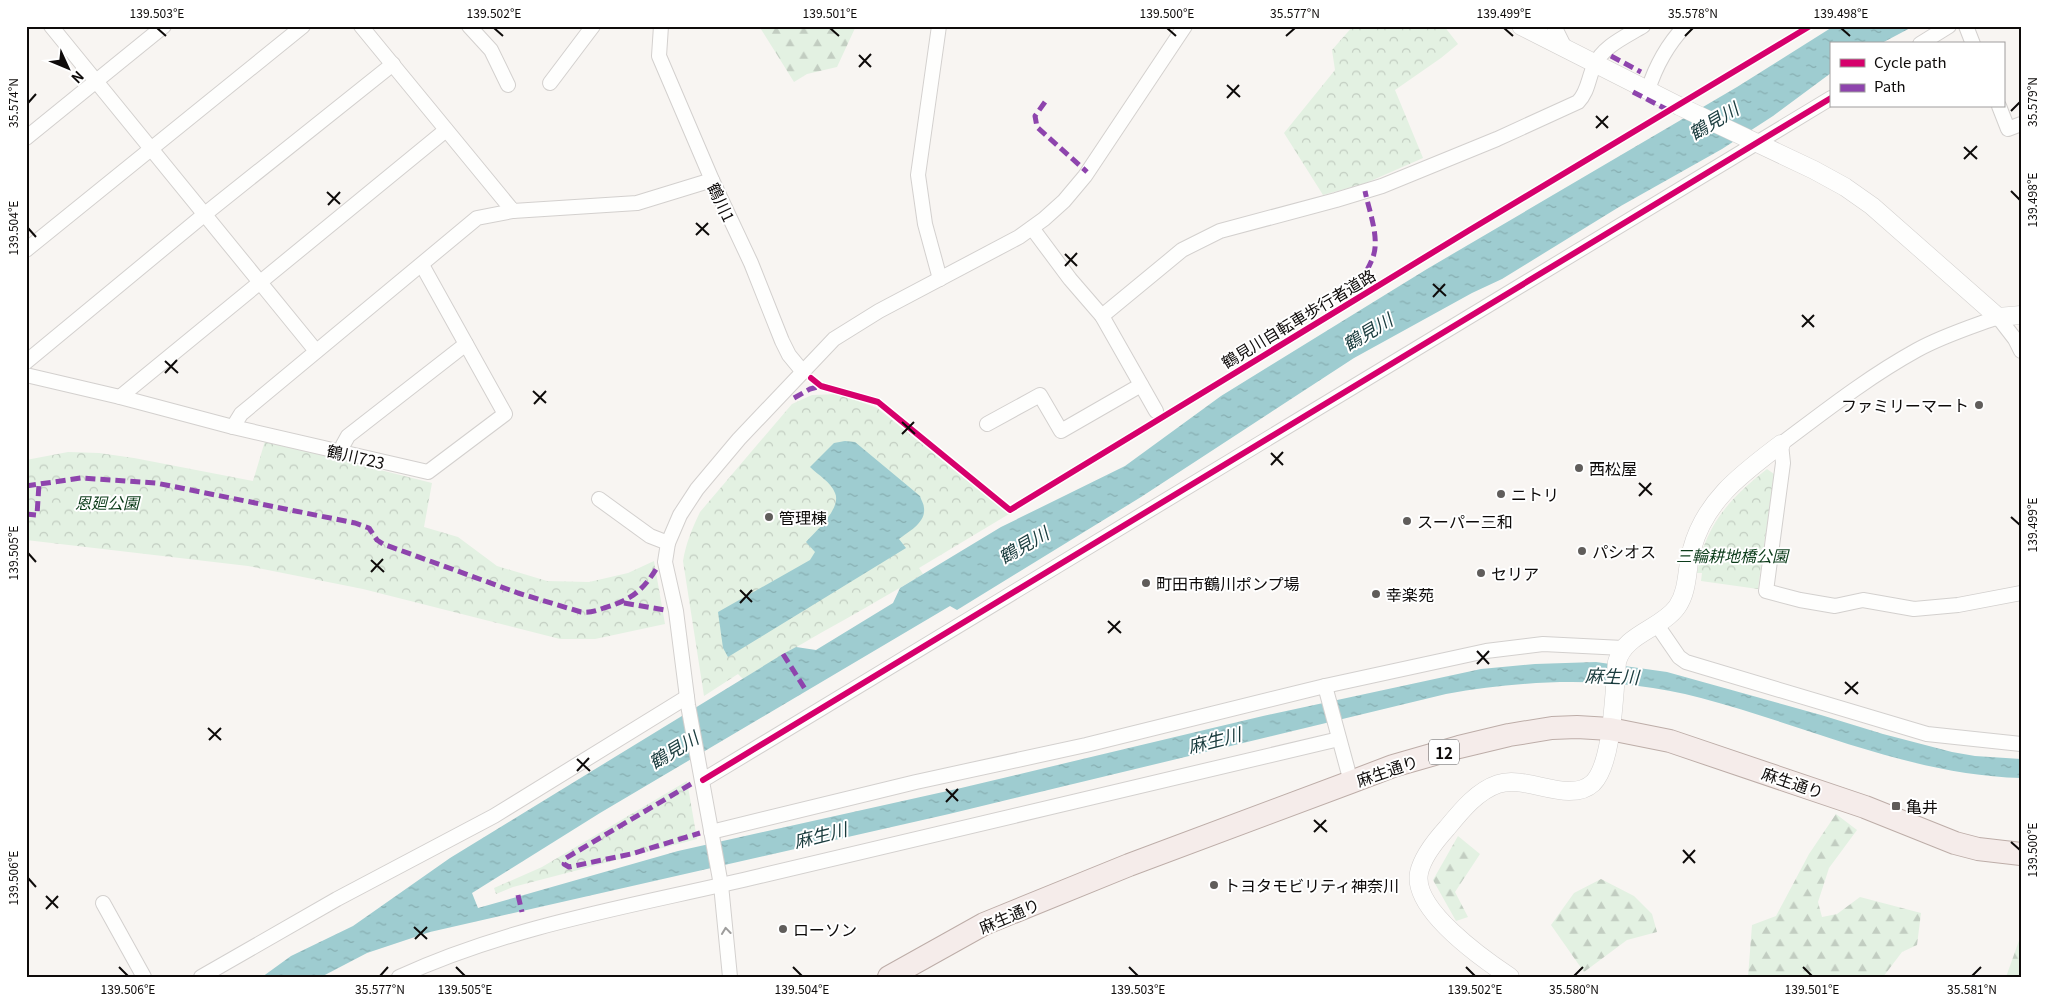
<svg xmlns="http://www.w3.org/2000/svg" width="2047" height="1003" font-family="Georgia,'Noto Sans JP',serif">
  <defs>
    <pattern id="forest-firs" width="22" height="20" patternUnits="userSpaceOnUse" patternTransform="scale(1.25)"><rect width="22" height="20" fill="#e3f1e2"/><path d="M5 1l3.5 6h-7zM16 11l3.5 6h-7z" fill="#c2cdc1"/></pattern>
    <pattern id="park-crowns" width="20" height="18" patternUnits="userSpaceOnUse" patternTransform="scale(1.25)"><rect width="20" height="18" fill="#e3f1e2"/><path d="M2 6a3 3 0 1 1 6 0M12 15a3 3 0 1 1 6 0" fill="none" stroke="#c2cdc1"/></pattern>
    <pattern id="water-ripples" width="26" height="14" patternUnits="userSpaceOnUse" patternTransform="scale(1.25)"><rect width="26" height="14" fill="#9eccd0"/><path d="M2 4q2-2 4 0t4 0M15 11q2-2 4 0t4 0" fill="none" stroke="#87aeb1"/></pattern>
  </defs>
  <rect width="100%" height="100%" fill="#f8f5f2"/>
  <g fill="url(#forest-firs)">
    <polygon points="759,26 856,26 837,67 807,74 794,82"/>
    <polygon points="1836,814 1857,830 1829,868 1818,902 1822,917 1837,914 1860,897 1921,913 1917,945 1902,952 1883,977 1748,977 1752,925 1776,916 1809,854"/>
    <polygon points="1458,836 1480,854 1455,892 1468,917 1456,921 1433,880"/>
    <polygon points="1601,879 1634,896 1652,914 1657,932 1627,940 1584,972 1551,925 1574,893"/>
    <polygon points="2021,935 2021,977 2006,977"/>
  </g>
  <g fill="url(#park-crowns)">
    <polygon points="1353,26 1444,26 1458,44 1441,58 1395,90 1423,158 1366,183 1323,195 1284,133 1335,70 1332,50"/>
    <path d="M839,394L877,408L1009,514L919,568L923,574C864,610 802,642 743,679L738,674L704,696L683,561C686,543 692,529 700,512L792,404L812,395Z"/>
    <polygon points="265,441 432,483 424,527 458,537 497,566 547,581 589,582 628,573 654,561 665,624 595,639 560,639 363,589 248,566 26,540 26,460 68,452 99,453 134,458 253,481"/>
    <path d="M1767,469L1774,474L1758,589L1701,581L1702,573H1697C1705,525 1730,498 1767,469Z"/>
    <polygon points="687,781 697,839 513,887 496,894 494,888 542,867"/>
  </g>
  <g fill="url(#water-ripples)">
    <path d="M1834,26H1914L1880,44H1831V73L1773,116L1722,149L1619,207L1502,279L1472,293L1354,358L1141,497L957,610L950,606L600,813L472,893L478,908L678,851L961,788L1263,716L1481,669L1535,664L1596,662L1667,672L1821,715L1883,734L1952,752L1975,756L2021,759V778C1910,775 1807,726 1701,698C1617,676 1531,679 1446,694L949,814L430,932L367,953L321,977H262L291,956L353,926L450,858L783,654L796,647L816,650L893,603L900,588L1001,527L1125,466L1221,396L1427,269L1737,87Z"/>
    <path d="M845,441L855,442L920,496C921,500 924,504 924,508C926,523 908,532 899,539L906,548L728,657L723,648L718,612L810,560L815,552L806,542C815,532 842,508 835,493C831,482 818,475 810,467L834,443Z"/>
  </g>
  <g fill="none" stroke-linecap="round" stroke-linejoin="round">
    <defs>
      <g id="minor">
        <polyline points="51,26 316,351"/>
        <polyline points="361,26 513,211 637,203 712,180"/>
        <polyline points="469,26 491,50 508,85"/>
        <polyline points="661,26 659,56 712,180 751,263 782,341 789,355 803,372"/>
        <polyline points="939,26 918,175 925,224 940,279"/>
        <polyline points="1554,26 1566,50"/>
        <polyline points="1966,26 1973,44"/>
        <polyline points="1920,44 1949,26"/>
        <polyline points="550,83 593,26"/>
        <path d="M1648,90C1656,65 1667,45 1685,26"/>
        <polyline points="1999,106 2008,129 2021,124"/>
        <polyline points="26,138 164,26"/>
        <polyline points="1032,228 1070,279 1102,316 1156,411"/>
        <polyline points="26,250 303,26"/>
        <path d="M1102,316L1182,250L1220,231L1336,200L1382,186L1497,139L1578,102C1588,92 1588,79 1594,66C1603,46 1625,37 1643,26"/>
        <path d="M2021,351L2015,339L1998,317C1971,327 1942,336 1917,350C1868,377 1825,411 1781,444L1783,463L1766,591L1800,600L1835,606L1863,600L1914,609L1958,605L2021,593"/>
        <polyline points="26,362 205,214 393,64"/>
        <polyline points="26,375 120,397 233,427 428,472 505,414 422,265"/>
        <polyline points="120,397 446,130"/>
        <polyline points="987,424 1040,395 1061,431 1141,385"/>
        <polyline points="233,427 241,414 477,218 513,211"/>
        <polyline points="342,453 343,445 348,436 466,344"/>
        <polyline points="599,499 650,536 668,543"/>
        <polyline points="1657,625 1679,657 1686,662 1927,734 2021,744"/>
        <polyline points="1325,686 1351,782"/>
        <polyline points="703,780 1831,98"/>
        <polyline points="711,832 916,782 1086,745 1325,686 1486,651 1543,644 1623,648"/>
        <polyline points="103,903 144,977"/>
        <polyline points="201,977 337,899 494,816 687,697"/>
        <path d="M399,977C514,924 639,905 760,876C953,830 1146,785 1339,739"/>
        <polyline points="730,977 721,885 688,705 676,611 665,562 668,543 680,515 697,489 739,439 834,339 879,311 1019,237 1044,219 1064,201 1085,176 1185,26"/>
      </g>
      <g id="tertiary">
        <polyline points="1521,26 1679,106 1814,170 1845,187 1872,206 1998,317 2021,315"/>
        <path d="M1510,977C1483,959 1412,909 1419,873C1422,858 1437,839 1447,828C1461,811 1477,791 1498,784C1526,774 1569,805 1593,783C1613,763 1614,691 1617,662C1624,634 1661,629 1677,607C1689,590 1686,568 1692,549C1705,500 1743,473 1781,444"/>
      </g>
      <polyline id="primary" points="889,977 984,924 1129,865 1351,782 1393,766 1459,747 1509,735 1552,728 1577,727 1610,729 1670,741 1865,807 1955,843 1978,849 2021,854"/>
    </defs>
    <use href="#minor" stroke="#d3d0ce" stroke-width="16"/>
    <use href="#tertiary" stroke="#d3d0ce" stroke-width="19"/>
    <use href="#primary" stroke="#bdada8" stroke-width="24"/>
    <use href="#minor" stroke="#fefefd" stroke-width="14"/>
    <use href="#tertiary" stroke="#fefefd" stroke-width="18"/>
    <use href="#primary" stroke="#f5ecea" stroke-width="22"/>
    <g stroke="#8e44ad" stroke-width="5" stroke-dasharray="10 5" stroke-linecap="butt">
      <polyline points="1611,56 1641,72"/>
      <polyline points="1633,92 1666,109 1668,113"/>
      <polyline points="1045,102 1035,116 1037,127 1087,172"/>
      <path d="M1358,298C1358,282 1368,271 1373,257C1380,238 1369,211 1365,191"/>
      <polyline points="794,398 810,389 821,386"/>
      <path d="M26,486L81,478L156,483L355,523L369,528L377,540L383,544L518,593L581,612C589,613 596,611 604,608C631,600 643,591 658,566"/>
      <polyline points="26,514 37,515 39,484"/>
      <polyline points="624,603 665,610"/>
      <polyline points="783,654 807,692"/>
      <polyline points="691,784 566,858 564,864 569,867 631,854 700,833"/>
      <polyline points="518,895 522,912"/>
    </g>
    <defs>
      <g id="cycleway">
        <polyline points="811,378 821,386 878,402 1010,510 1468,231 1810,26"/>
        <polyline points="703,780 1831,98"/>
      </g>
    </defs>
    <use href="#cycleway" stroke="#fff" stroke-width="9"/>
    <use href="#cycleway" stroke="#d6006c" stroke-width="6"/>
  </g>
  <defs><path id="oneway-chevron" d="M-2-3.5L2.5 0L-2 3.5" fill="none" stroke-width="1.6" stroke-linecap="round" stroke-linejoin="round" transform="scale(1.25)"/></defs>
  <use stroke="#9e9d9c" href="#oneway-chevron" transform="translate(726 931) rotate(-96)"/>
  <path fill="none" stroke="#0e0b0a" stroke-width="2" d="M157,28L166,36M494,28L503,36M830,28L839,36M1167,28L1176,36M1504,28L1513,36M1841,28L1850,36M1286,36L1295,28M1685,36L1693,28M859,55L871,67M859,67L871,54M1227,85L1240,97M1227,98L1239,85M28,103L36,94M2011,111L2020,102M1596,116L1608,128M1596,128L1608,116M1964,147L1977,159M1964,159L1977,146M2011,191L2020,200M327,192L340,204M328,205L340,192M696,223L709,235M28,228L36,237M696,235L708,223M1065,254L1077,266M1065,266L1077,253M1433,284L1446,296M1433,297L1445,284M1802,315L1814,327M1802,327L1814,315M165,361L178,373M165,373L177,360M533,391L546,403M534,404L546,391M902,422L915,434M902,434L914,422M1271,453L1283,465M1271,465L1283,452M1639,483L1652,495M1639,496L1651,483M2011,517L2020,525M28,553L36,562M371,560L384,572M371,572L383,559M740,590L752,602M740,603L752,590M1108,621L1121,633M1108,633L1120,621M1477,651L1489,664M1477,664L1489,651M1845,682L1858,694M1845,694L1858,682M208,728L221,740M209,740L221,728M577,759L590,771M577,771L589,758M946,789L958,801M946,802L958,789M1314,820L1327,832M1314,832L1326,820M2011,842L2020,850M1683,850L1695,863M1683,863L1695,850M28,878L36,887M46,896L58,908M46,909L58,896M414,927L427,939M415,939L427,927M119,967L128,976M456,967L465,976M793,967L802,976M1129,967L1138,976M1466,967L1475,976M1803,967L1812,976M380,976L388,967M1574,976L1583,967M1972,976L1981,967"/>
  <g fill="#605d5b" stroke="#fff" stroke-width="2">
    <circle cx="1979" cy="405" r="5"/>
    <circle cx="1579" cy="468" r="5"/>
    <circle cx="1501" cy="494" r="5"/>
    <circle cx="769" cy="517" r="5"/>
    <circle cx="1407" cy="521" r="5"/>
    <circle cx="1582" cy="551" r="5"/>
    <circle cx="1481" cy="573" r="5"/>
    <circle cx="1146" cy="583" r="5"/>
    <circle cx="1376" cy="594" r="5"/>
    <rect x="1891" y="801" width="10" height="10" rx="2.5"/>
    <circle cx="1214" cy="885" r="5"/>
    <circle cx="783" cy="929" r="5"/>
  </g>
  <g text-anchor="middle" dominant-baseline="central" stroke-width="4" stroke-linejoin="round" paint-order="stroke">
    <rect fill="#fff" stroke="#565454" stroke-width="1" x="1429" y="739.5" width="30" height="25" rx="4"/>
    <g font-size="15" font-weight="bold" fill="#0e0b0a">
      <text x="1444" y="752">12</text>
    </g>
    <g font-size="16" fill="#0e0b0a" stroke="#fff">
      <text transform="translate(722 202) rotate(65)">鶴川1</text>
      <text transform="translate(1298 318) rotate(-31)">鶴見川自転車歩行者道路</text>
      <text transform="translate(356 456) rotate(13)">鶴川723</text>
      <text transform="translate(1387 770) rotate(-19)">麻生通り</text>
      <text transform="translate(1793 782) rotate(19)">麻生通り</text>
      <text transform="translate(1009 915) rotate(-23)">麻生通り</text>
    </g>
    <g font-size="16" fill="#0e0b0a" stroke="#fff" text-anchor="start">
      <text x="1969" y="405" text-anchor="end">ファミリーマート</text>
      <text x="1589" y="468">西松屋</text>
      <text x="1511" y="494">ニトリ</text>
      <text x="779" y="517">管理棟</text>
      <text x="1417" y="521">スーパー三和</text>
      <text x="1592" y="551">パシオス</text>
      <text x="1491" y="573">セリア</text>
      <text x="1156" y="583">町田市鶴川ポンプ場</text>
      <text x="1386" y="594">幸楽苑</text>
      <text x="1906" y="806">亀井</text>
      <text x="1224" y="885">トヨタモビリティ神奈川</text>
      <text x="793" y="929">ローソン</text>
    </g>
    <g font-size="16" font-style="italic" fill="#0c3c1a" stroke="#fff">
      <text x="107" y="502">恩廻公園</text>
      <text x="1732" y="555">三輪耕地橋公園</text>
    </g>
    <g font-size="18" font-style="italic" fill="#193b3d" stroke="#fff">
      <text transform="translate(1713 120) rotate(-31)">鶴見川</text>
      <text transform="translate(1367 331) rotate(-31)">鶴見川</text>
      <text transform="translate(1023 544) rotate(-30)">鶴見川</text>
      <text transform="translate(1612 675) rotate(2)">麻生川</text>
      <text transform="translate(1214 739) rotate(-14)">麻生川</text>
      <text transform="translate(673 749) rotate(-31)">鶴見川</text>
      <text transform="translate(820 834) rotate(-14)">麻生川</text>
    </g>
  </g>
  <rect width="2047" height="1003" fill="none" stroke="#ffffff" stroke-width="55"/>
  <rect x="1830" y="42" width="175" height="65" fill="#ffffff" stroke="#9f9d9d"/>
  <rect x="1840" y="59" width="25" height="8" fill="#d6006c" stroke="#9f9d9d"/>
  <text x="1874" y="68" font-size="15" fill="#0e0b0a">Cycle path</text>
  <rect x="1840" y="84" width="25" height="8" fill="#8e44ad" stroke="#9f9d9d"/>
  <text x="1874" y="92" font-size="15" fill="#0e0b0a">Path</text>
  <g transform="translate(68 68) rotate(134)" stroke="#ffffff" stroke-width="4" paint-order="stroke">
  <path d="M0-4L9 19L0 12L-9 19Z" fill="#0e0b0a"/>
  <text y="-8" font-size="14" font-weight="bold" text-anchor="middle" fill="#0e0b0a">N</text>
  </g>
  <rect x="28" y="28" width="1992" height="948" fill="none" stroke="#0e0b0a" stroke-width="2"/>
  <g font-size="12" text-anchor="middle" fill="#0e0b0a">
    <text x="157" y="18">139.503°E</text>
    <text x="494" y="18">139.502°E</text>
    <text x="830" y="18">139.501°E</text>
    <text x="1167" y="18">139.500°E</text>
    <text x="1295" y="18">35.577°N</text>
    <text x="1504" y="18">139.499°E</text>
    <text x="1693" y="18">35.578°N</text>
    <text x="1841" y="18">139.498°E</text>
    <text transform="translate(2033 102) rotate(-90)" y="4">35.579°N</text>
    <text transform="translate(14 103) rotate(-90)" y="4">35.574°N</text>
    <text transform="translate(2033 200) rotate(-90)" y="4">139.498°E</text>
    <text transform="translate(14 228) rotate(-90)" y="4">139.504°E</text>
    <text transform="translate(2033 525) rotate(-90)" y="4">139.499°E</text>
    <text transform="translate(14 553) rotate(-90)" y="4">139.505°E</text>
    <text transform="translate(2033 850) rotate(-90)" y="4">139.500°E</text>
    <text transform="translate(14 878) rotate(-90)" y="4">139.506°E</text>
    <text x="128" y="994">139.506°E</text>
    <text x="380" y="994">35.577°N</text>
    <text x="465" y="994">139.505°E</text>
    <text x="802" y="994">139.504°E</text>
    <text x="1138" y="994">139.503°E</text>
    <text x="1475" y="994">139.502°E</text>
    <text x="1574" y="994">35.580°N</text>
    <text x="1812" y="994">139.501°E</text>
    <text x="1972" y="994">35.581°N</text>
  </g>
</svg>
